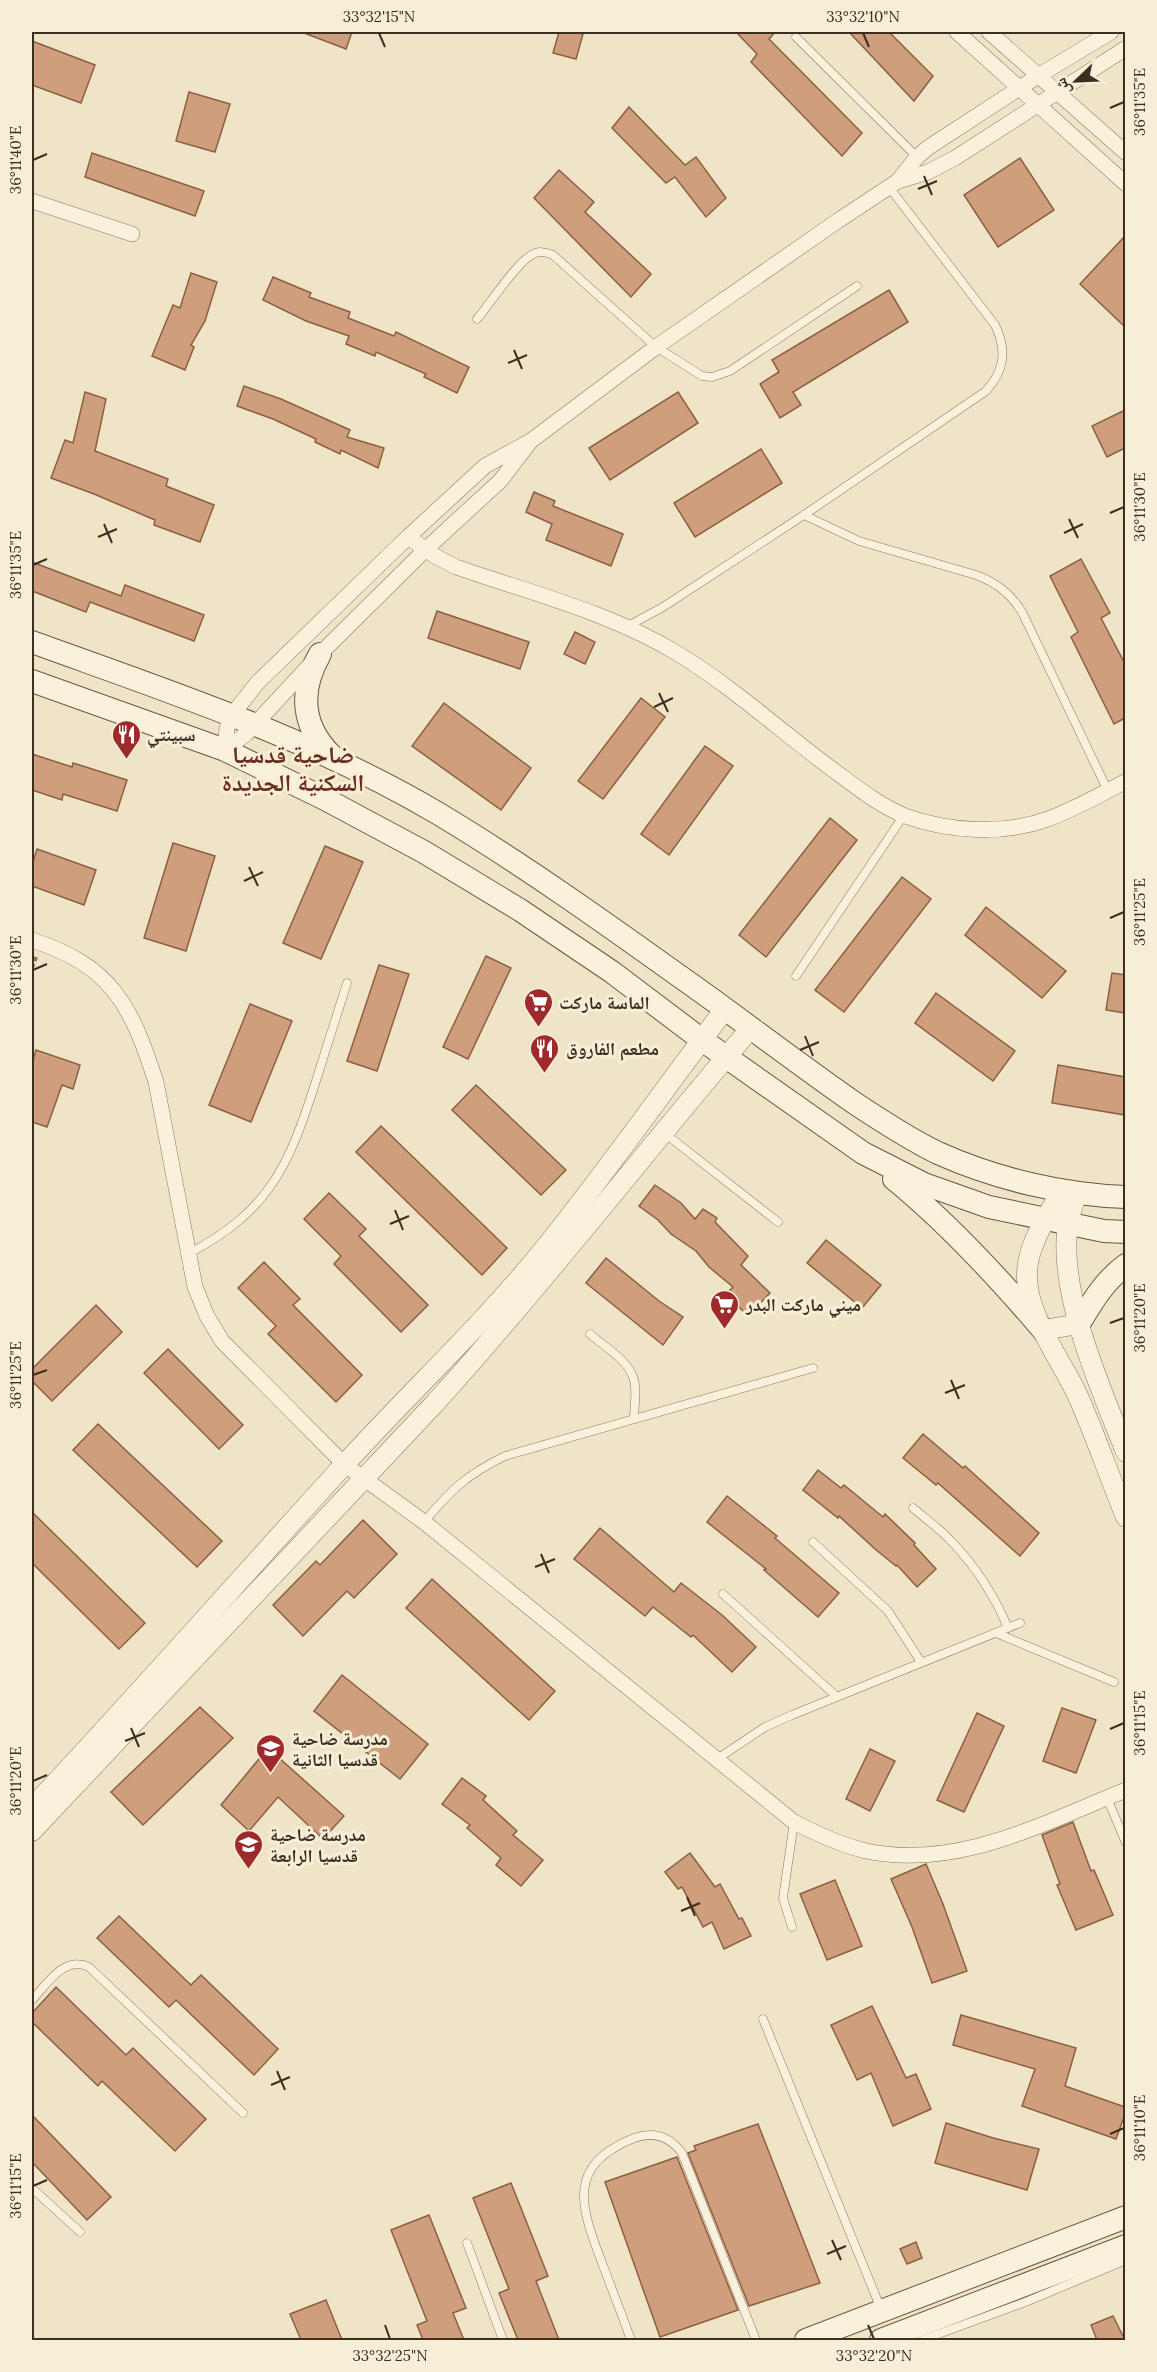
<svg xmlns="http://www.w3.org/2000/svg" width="1157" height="2372" font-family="Lora,'Noto Naskh Arabic',serif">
  <rect width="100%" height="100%" fill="#f0e4c8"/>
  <g fill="#cf9f7d" stroke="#8d5f41" stroke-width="1.5">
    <polygon points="304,32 352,32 346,49 304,33"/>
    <polygon points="559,32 575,32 583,34 576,59 553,53"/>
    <polygon points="736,32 775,32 769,39 862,133 842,156 751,62 757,54"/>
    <polygon points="849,32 889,32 933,76 914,101"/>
    <polygon points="32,41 95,65 81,103 32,85"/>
    <polygon points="189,92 230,104 215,152 176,141"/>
    <polygon points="629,107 685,165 696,157 726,198 706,217 675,177 666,183 612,128"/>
    <polygon points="92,153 204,191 195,216 85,177"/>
    <polygon points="1020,158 1054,210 998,247 964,195"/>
    <polygon points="559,170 594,202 585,212 651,274 631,297 534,198"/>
    <polygon points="1125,236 1125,327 1080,284"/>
    <polygon points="191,273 217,282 205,321 191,345 194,347 185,370 152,356 173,305 180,308"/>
    <polygon points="273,277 311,293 309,297 350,312 348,318 394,336 396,332 469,367 457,393 424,377 426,374 376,352 375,356 346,344 349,336 306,321 263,300"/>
    <polygon points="889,290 908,322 793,392 801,405 780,418 760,384 779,372 772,360"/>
    <polygon points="244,386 281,399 350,430 347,437 384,448 378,468 341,450 340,454 315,442 316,439 273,419 237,406"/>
    <polygon points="85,392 106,399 95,451 168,479 166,486 214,505 200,542 154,525 155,520 94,494 51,478 65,440 73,443"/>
    <polygon points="678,392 698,423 610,480 589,448"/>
    <polygon points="1125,410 1125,448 1107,457 1092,426"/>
    <polygon points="761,449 782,483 695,537 674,503"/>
    <polygon points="534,492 555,501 553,506 623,534 611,566 546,540 552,524 526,512"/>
    <polygon points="1081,559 1110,613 1101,618 1125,664 1125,718 1114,724 1071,637 1078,632 1050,576"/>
    <polygon points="32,562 121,596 125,585 204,615 194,641 90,602 86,612 32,591"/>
    <polygon points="437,611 529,642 520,669 428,638"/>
    <polygon points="575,632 595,642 585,664 564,654"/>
    <polygon points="641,698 665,717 603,799 578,781"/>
    <polygon points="444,703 531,768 501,810 412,746"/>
    <polygon points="705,746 733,766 669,855 641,834"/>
    <polygon points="32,754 72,767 73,763 127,780 117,811 63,794 62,800 32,790"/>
    <polygon points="830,818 857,840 766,957 739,935"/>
    <polygon points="173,843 215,856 186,951 144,938"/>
    <polygon points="325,846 363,862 321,959 283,943"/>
    <polygon points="37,849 96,870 84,905 32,886 32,865"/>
    <polygon points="902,877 931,899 844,1012 815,990"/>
    <polygon points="986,907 1066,971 1042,998 965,935"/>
    <polygon points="486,956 511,968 468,1059 443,1047"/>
    <polygon points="379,965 409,974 377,1071 347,1061"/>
    <polygon points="1112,973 1125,975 1125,1013 1106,1010"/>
    <polygon points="936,993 1015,1051 993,1081 915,1023"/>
    <polygon points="250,1004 292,1021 251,1122 209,1105"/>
    <polygon points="36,1050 80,1065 73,1089 62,1085 47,1127 32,1122 32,1064"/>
    <polygon points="1058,1065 1125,1077 1125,1115 1052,1103"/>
    <polygon points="476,1085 566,1170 541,1195 452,1110"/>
    <polygon points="381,1126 507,1248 482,1275 356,1152"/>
    <polygon points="655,1185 681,1203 695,1219 703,1209 717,1218 715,1222 748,1256 741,1265 770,1293 748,1316 726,1294 733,1287 709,1267 696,1251 671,1234 658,1220 639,1206"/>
    <polygon points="329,1193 366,1229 359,1236 428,1305 401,1332 334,1264 341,1256 304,1219"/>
    <polygon points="826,1240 881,1285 862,1308 807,1263"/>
    <polygon points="606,1258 659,1301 683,1317 663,1345 586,1283"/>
    <polygon points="264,1262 300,1299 293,1305 362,1375 336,1402 268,1334 276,1326 238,1288"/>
    <polygon points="96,1305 122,1332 52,1401 32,1381 32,1369"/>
    <polygon points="168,1349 243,1425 219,1449 144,1373"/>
    <polygon points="98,1424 222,1541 197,1567 73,1450"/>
    <polygon points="923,1434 963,1468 965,1466 1039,1533 1020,1556 938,1483 936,1485 903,1458"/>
    <polygon points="818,1470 841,1488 844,1485 883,1517 885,1514 915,1543 914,1545 936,1569 917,1587 897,1565 896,1566 875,1549 839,1516 838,1518 803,1490"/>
    <polygon points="727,1496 777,1536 775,1538 839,1593 818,1617 764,1570 766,1569 707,1522"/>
    <polygon points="32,1512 145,1623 119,1649 32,1563"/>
    <polygon points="363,1520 397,1554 354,1598 347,1591 303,1636 273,1605 316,1561 320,1565"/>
    <polygon points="600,1528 674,1592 681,1583 722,1615 756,1647 732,1672 693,1635 691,1637 653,1607 645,1616 574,1559"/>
    <polygon points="432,1579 555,1691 529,1720 406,1608"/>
    <polygon points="342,1675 428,1744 400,1779 314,1711"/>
    <polygon points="200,1707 233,1738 143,1825 111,1792"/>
    <polygon points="1062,1708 1096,1720 1076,1773 1043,1761"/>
    <polygon points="977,1713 1004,1726 964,1812 937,1800"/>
    <polygon points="268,1748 344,1816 323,1839 278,1797 249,1831 221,1805"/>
    <polygon points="870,1749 895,1761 870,1811 846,1799"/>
    <polygon points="462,1778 486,1796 483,1800 517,1831 513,1835 543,1860 521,1886 496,1865 501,1858 467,1828 470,1825 442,1804"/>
    <polygon points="1073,1822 1091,1871 1094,1870 1113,1915 1076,1930 1057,1885 1060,1884 1042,1835"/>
    <polygon points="690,1853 715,1887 720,1884 739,1919 742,1918 751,1936 724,1949 712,1922 703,1927 682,1887 678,1889 665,1872"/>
    <polygon points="926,1864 943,1904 967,1971 932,1983 912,1927 891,1879"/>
    <polygon points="835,1880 862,1946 827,1960 800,1894"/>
    <polygon points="119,1916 191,1985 201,1975 278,2049 254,2075 176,2000 169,2007 97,1938"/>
    <polygon points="56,1987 126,2055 133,2048 206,2119 175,2151 102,2081 98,2086 32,2022 32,2013"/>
    <polygon points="872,2006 906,2078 916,2074 931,2109 893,2126 871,2073 857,2080 831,2025"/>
    <polygon points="961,2015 1076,2048 1065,2086 1125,2107 1125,2114 1116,2139 1022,2106 1035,2069 953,2045"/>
    <polygon points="32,2115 111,2197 87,2220 32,2162"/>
    <polygon points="946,2123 993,2138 1039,2149 1027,2190 935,2163"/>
    <polygon points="758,2124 820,2283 749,2306 688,2153 696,2150 694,2146"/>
    <polygon points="677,2157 738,2310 660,2337 605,2182"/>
    <polygon points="511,2183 548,2276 536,2281 559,2340 518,2340 499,2293 509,2289 473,2198"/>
    <polygon points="429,2215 466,2308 453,2313 464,2340 423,2340 417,2325 427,2321 391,2230"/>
    <polygon points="916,2242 922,2258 907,2264 900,2249"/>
    <polygon points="326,2300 342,2340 301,2340 290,2314"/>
    <polygon points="1113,2316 1125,2340 1097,2340 1091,2325"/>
  </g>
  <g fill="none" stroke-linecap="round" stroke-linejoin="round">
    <defs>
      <g id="service">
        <polyline points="796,37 917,157"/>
        <path d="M477,319C489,305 516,264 530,256C538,250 545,252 553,255L656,347L702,376L712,377L730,371L857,286"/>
        <path d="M804,515L859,541L976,575C997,583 1010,593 1022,612L1108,791"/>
        <path d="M628,626L663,607L804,515L986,391C1005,370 1007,350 995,325L889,187"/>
        <polyline points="796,976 904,815"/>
        <polyline points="663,1132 778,1222"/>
        <path d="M188,1254C269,1211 288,1168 315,1084C326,1050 336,1017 347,983"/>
        <path d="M590,1334C603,1346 627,1359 633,1377C638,1389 634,1406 634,1419"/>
        <path d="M913,1508C926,1519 940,1529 952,1542C975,1566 995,1597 1008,1628"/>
        <path d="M424,1522C451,1490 466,1475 505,1456L813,1368"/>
        <polyline points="813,1542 888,1611 921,1662"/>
        <polyline points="723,1594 836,1696"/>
        <polyline points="996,1633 1114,1682"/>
        <polyline points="717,1759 765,1727 792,1715 1020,1623"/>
        <polyline points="1107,1798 1126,1843"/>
        <polyline points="792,1927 783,1898 794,1822"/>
        <path d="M32,2000C47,1984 64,1955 89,1967L243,2113"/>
        <polyline points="763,2019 881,2309"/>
        <polyline points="32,2188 80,2232"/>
        <polyline points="467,2243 503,2340"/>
        <path d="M631,2340C622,2315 612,2289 602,2263C581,2207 565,2166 634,2138C654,2131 670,2137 682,2153L756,2340"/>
        <polyline points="922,2340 1028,2301 1126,2260"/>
      </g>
      <g id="minor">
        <polyline points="957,32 1126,184"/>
        <polyline points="989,32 1126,153"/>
        <polyline points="898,181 917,157 929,147 1038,76 1111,32"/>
        <polyline points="32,201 132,234"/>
        <path d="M408,537L435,556L456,567C531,593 612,613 680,655C737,690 786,736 840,775C860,790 881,806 905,816C950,832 1003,835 1048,819C1075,809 1100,795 1126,781"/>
        <polyline points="225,750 227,728 232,715 258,682 408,537 485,466 532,440 656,347 839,220 898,181 928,172 955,158 1126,48"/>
        <polyline points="225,750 246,734 320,654 425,550 500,481 530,442"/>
        <path d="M32,940C112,966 131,1005 156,1082L195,1287L207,1316L222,1341L344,1464L424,1522L794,1822C817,1834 841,1845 866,1851C958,1870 1043,1823 1126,1790"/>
      </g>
      <g id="tertiary">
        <path d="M1062,1190C1048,1216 1028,1243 1027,1273C1025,1313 1060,1358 1077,1394C1095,1434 1109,1476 1126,1517"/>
        <path d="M1077,1192C1074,1202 1070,1213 1068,1223C1057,1292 1101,1389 1126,1452"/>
        <polyline points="1043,1330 1079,1324"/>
        <path d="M32,1808C137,1696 239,1580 343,1466C411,1391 486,1322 549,1243C610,1167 666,1087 725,1009"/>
        <path d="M32,1831L436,1402C545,1281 645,1152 750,1029"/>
      </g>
      <g id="secondary">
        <path d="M32,642C170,692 311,738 439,814C534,871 626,938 717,1003C762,1036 807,1070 853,1102C880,1120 909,1139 938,1153C996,1179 1063,1195 1126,1197"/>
        <path d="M320,654C299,691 301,726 332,756"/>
        <polyline points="32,681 225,750 325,799 424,852 520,910 612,972 702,1040 863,1153 924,1184 989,1207 1104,1231 1126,1232"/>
        <path d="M894,1179C949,1224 997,1276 1043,1330"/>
        <path d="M1079,1324C1092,1302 1104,1281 1126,1265"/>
        <polyline points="806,2340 1126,2217"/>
        <polyline points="881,2340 1126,2246"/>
      </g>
    </defs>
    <use href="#service" stroke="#8d765c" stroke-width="9"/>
    <use href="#minor" stroke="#8d765c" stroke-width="16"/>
    <use href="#tertiary" stroke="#8d765c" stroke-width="21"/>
    <use href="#secondary" stroke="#6f573f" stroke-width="24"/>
    <polyline stroke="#8d765c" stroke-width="4" stroke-dasharray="4.5 3" stroke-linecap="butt" points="32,968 36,957"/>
    <use href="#service" stroke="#faf1dc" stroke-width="8"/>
    <use href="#minor" stroke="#faf1dc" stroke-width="15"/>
    <use href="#tertiary" stroke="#faf1dc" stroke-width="20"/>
    <use href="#secondary" stroke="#faf1dc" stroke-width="22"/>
  </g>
  <path fill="none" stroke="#3d2e20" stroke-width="2" d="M379,33L385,47M863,33L869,47M1110,108L1124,102M33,160L47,154M924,176L932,195M918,189L937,181M514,350L522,369M508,363L527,355M1110,513L1124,507M1069,519L1078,538M104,524L112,543M1064,533L1083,524M98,537L117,529M33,565L47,559M659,693L668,712M654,707L673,698M249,867L258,886M244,881L263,872M1110,918L1124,912M33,970L47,964M805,1036L813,1056M800,1050L819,1042M395,1210L403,1230M390,1224L409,1216M1110,1323L1124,1318M33,1375L47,1370M951,1380L959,1399M945,1393L965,1385M541,1554L549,1573M535,1567L555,1559M131,1728L139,1747M1110,1729L1124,1723M125,1741L145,1733M33,1781L47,1775M687,1897L695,1916M681,1911L700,1903M277,2071L285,2090M271,2085L290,2077M1110,2134L1124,2128M33,2186L47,2180M832,2240L841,2260M827,2254L846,2246M385,2325L390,2339M868,2325L874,2339"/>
  <defs>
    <symbol id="restaurant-pin" viewBox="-11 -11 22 30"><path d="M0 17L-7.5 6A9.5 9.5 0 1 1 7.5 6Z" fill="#9e2a2b" stroke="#f7eed8"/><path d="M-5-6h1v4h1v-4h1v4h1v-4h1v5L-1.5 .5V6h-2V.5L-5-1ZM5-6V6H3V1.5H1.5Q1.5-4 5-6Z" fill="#fff"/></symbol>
    <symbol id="supermarket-pin" viewBox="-11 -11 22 30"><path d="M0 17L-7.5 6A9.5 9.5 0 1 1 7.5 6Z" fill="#9e2a2b" stroke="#f7eed8"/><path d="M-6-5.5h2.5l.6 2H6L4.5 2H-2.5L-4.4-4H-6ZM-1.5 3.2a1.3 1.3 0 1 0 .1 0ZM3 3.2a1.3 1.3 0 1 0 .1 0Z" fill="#fff"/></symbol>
    <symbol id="school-pin" viewBox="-11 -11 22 30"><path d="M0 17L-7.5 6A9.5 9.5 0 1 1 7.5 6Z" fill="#9e2a2b" stroke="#f7eed8"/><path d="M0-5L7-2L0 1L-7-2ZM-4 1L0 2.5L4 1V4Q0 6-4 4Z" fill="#fff"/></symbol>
  </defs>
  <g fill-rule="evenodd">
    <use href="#restaurant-pin" x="110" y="718" width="33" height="45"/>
    <use href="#supermarket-pin" x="522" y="986" width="33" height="45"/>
    <use href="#restaurant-pin" x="528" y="1032" width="33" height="45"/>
    <use href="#supermarket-pin" x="708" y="1288" width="33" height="45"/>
    <use href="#school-pin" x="254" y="1732" width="33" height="45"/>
    <use href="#school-pin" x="232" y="1828" width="33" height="45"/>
  </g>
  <g text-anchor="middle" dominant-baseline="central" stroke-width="6" stroke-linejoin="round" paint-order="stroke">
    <g font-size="18" font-weight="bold" fill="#3d2e20" stroke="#f7eed8" text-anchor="start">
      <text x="147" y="734">سبينتي</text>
      <text x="559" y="1002">الماسة ماركت</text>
      <text x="566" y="1048">مطعم الفاروق</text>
      <text x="746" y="1304">ميني ماركت البدر</text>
      <text x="292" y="1738">مدرسة ضاحية<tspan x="292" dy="21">قدسيا الثانية</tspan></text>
      <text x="270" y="1834">مدرسة ضاحية<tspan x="270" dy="21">قدسيا الرابعة</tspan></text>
    </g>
    <g font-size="24" font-weight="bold" fill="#6b2e1e" stroke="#f7eed8">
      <text x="293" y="754">ضاحية قدسيا<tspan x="293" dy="28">السكنية الجديدة</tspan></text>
    </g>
  </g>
  <rect width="1157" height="2372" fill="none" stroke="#f7eed8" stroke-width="66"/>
  <g transform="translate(1076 81) rotate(247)" stroke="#f7eed8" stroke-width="4.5" paint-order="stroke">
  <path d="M0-4.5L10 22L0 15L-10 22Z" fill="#3d2e20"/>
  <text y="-9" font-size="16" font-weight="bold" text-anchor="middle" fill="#3d2e20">ش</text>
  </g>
  <rect x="33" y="33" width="1091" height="2306" fill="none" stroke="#3d2e20" stroke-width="2"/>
  <g font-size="15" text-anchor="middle" fill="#3d2e20">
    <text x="379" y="22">33°32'15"N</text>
    <text x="863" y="22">33°32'10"N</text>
    <text transform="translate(1140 102) rotate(-90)" y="5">36°11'35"E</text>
    <text transform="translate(16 160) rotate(-90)" y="5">36°11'40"E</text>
    <text transform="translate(1140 507) rotate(-90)" y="5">36°11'30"E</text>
    <text transform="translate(16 565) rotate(-90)" y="5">36°11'35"E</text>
    <text transform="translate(1140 912) rotate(-90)" y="5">36°11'25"E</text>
    <text transform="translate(16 970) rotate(-90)" y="5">36°11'30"E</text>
    <text transform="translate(1140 1318) rotate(-90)" y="5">36°11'20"E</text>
    <text transform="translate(16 1375) rotate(-90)" y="5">36°11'25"E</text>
    <text transform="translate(1140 1723) rotate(-90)" y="5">36°11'15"E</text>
    <text transform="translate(16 1781) rotate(-90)" y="5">36°11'20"E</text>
    <text transform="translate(1140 2128) rotate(-90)" y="5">36°11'10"E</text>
    <text transform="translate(16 2186) rotate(-90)" y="5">36°11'15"E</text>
    <text x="390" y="2361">33°32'25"N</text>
    <text x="874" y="2361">33°32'20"N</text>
  </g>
</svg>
